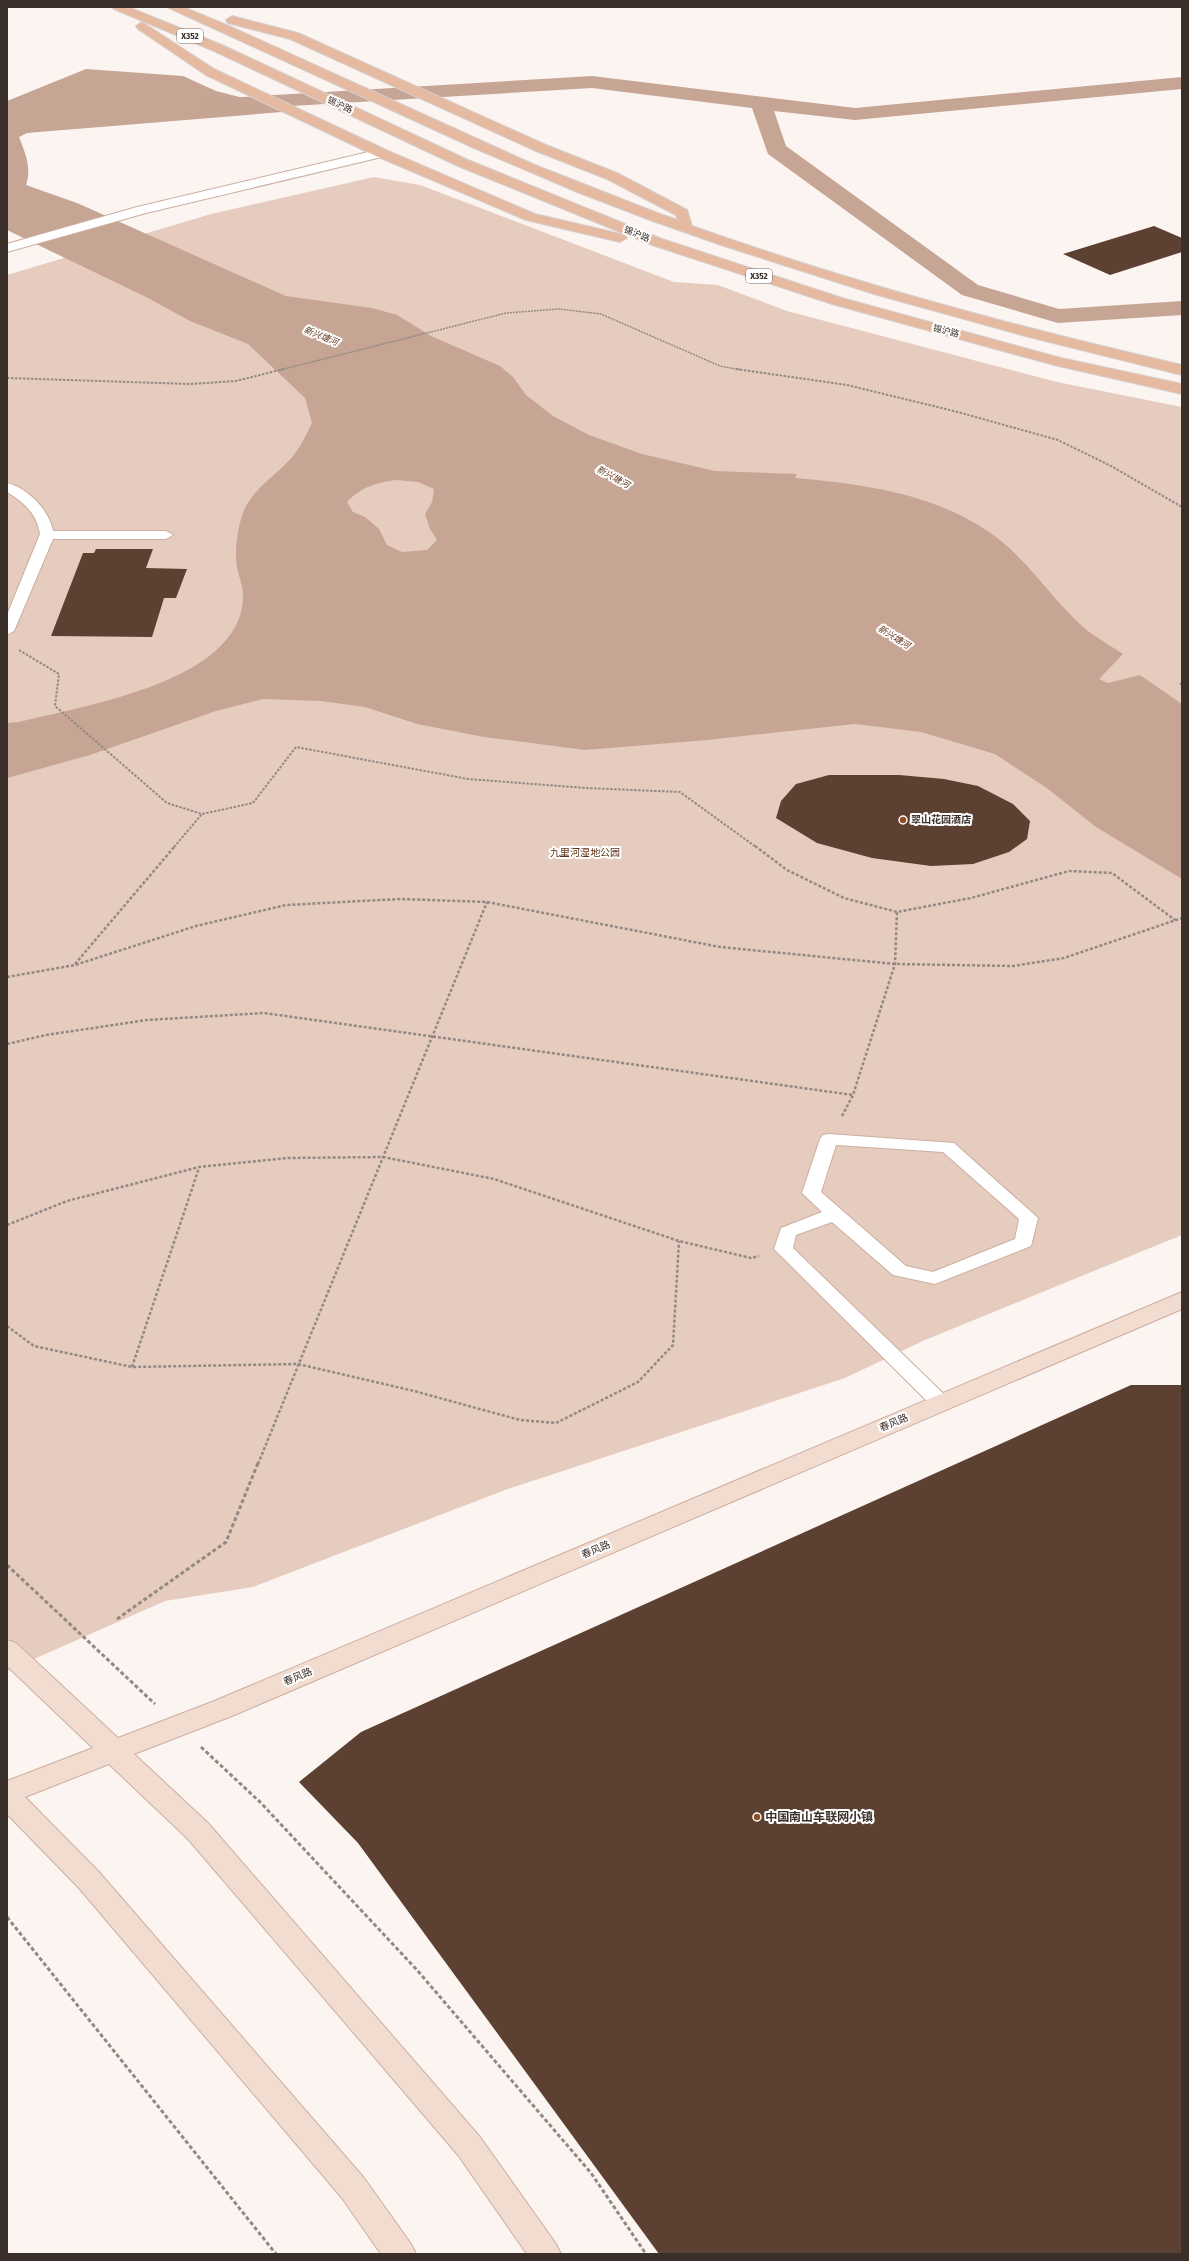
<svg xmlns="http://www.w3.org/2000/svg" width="1189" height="2261" font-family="'Fira Sans Condensed','Noto Sans SC',sans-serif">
  <rect width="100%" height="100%" fill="#fbf4f1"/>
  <polygon fill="#e6ccbf" points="374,177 420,185 674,282 718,285 787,311 1057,382 1182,407 1182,1235 925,1340 845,1378 505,1490 253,1587 165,1601 7,1671 7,275 211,214"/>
  <path fill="#c6a595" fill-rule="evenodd" d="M86,69L183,76L216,91L295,111L27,133L19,137C25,153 32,167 26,185L77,203L286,296L372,308L397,315L431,336L500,366L513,377L526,395L553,416L589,435L642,454L715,471L797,474L795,478C863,484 932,493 989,532C1026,557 1050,597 1083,627C1095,637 1110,645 1123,654L1099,679L1108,683L1140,675L1182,704V879L1096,827L1048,789L995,754L921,732L855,724L707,740L585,750L484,737L417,724L365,707L321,701L263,699L216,711L90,755L7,778V723L19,722C82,706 227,684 242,608C245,588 241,586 237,567C234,552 238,522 245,508C256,485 282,472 296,452C302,444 307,433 312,423L305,398L248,344L190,321L148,298L7,230V101ZM396,480L418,482L434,489L432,502L425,514L430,529L437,540L427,550L402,552L387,545L379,529L365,517L353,512L347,502C361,487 376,483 396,480Z"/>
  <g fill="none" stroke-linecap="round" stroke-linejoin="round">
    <polygon fill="#c6a595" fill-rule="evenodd" points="592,76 855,108 1182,77 1182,89 855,120 774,111 786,146 978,285 1059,309 1182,301 1182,315 1058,323 962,295 768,154 752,108 592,88 209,111 202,109 198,105 202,101 209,99"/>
  </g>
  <g fill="#5c4032">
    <polygon points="1154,226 1182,238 1182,252 1110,275 1063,254"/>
    <polygon points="96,549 153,549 146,568 187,569 176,598 164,598 152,637 51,636 83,553 94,553"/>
    <polygon points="829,775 899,775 944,779 978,786 1013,804 1030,821 1027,839 1009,852 973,864 931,866 872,858 817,843 776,818 781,801 796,784"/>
    <polygon points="1131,1385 1182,1385 1182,2254 659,2254 358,1843 299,1782 361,1732"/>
  </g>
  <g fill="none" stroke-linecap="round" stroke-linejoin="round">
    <defs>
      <g id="service">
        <path d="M7,483C28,488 49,510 53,531H166L173,535L166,539H53L14,631L7,635V615L40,534C37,514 24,502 7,492Z"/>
        <path d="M829,1134L954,1143L1038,1218L1031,1246L935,1284L893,1275L832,1222L796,1235L793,1248L948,1398L951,1403L948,1408L941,1410L934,1408L774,1249L781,1228L822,1212L802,1193L820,1139L823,1135ZM836,1145L943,1152L1019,1219L1015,1239L933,1272L906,1266L821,1192Z"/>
      </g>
      <polygon id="tertiary" points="381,149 388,153 386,156 146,213 7,252 7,244 137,207"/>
      <polygon id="secondary" points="1182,1292 1182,1309 232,1716 134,1754 208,1823 480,2137 556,2244 561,2254 527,2254 458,2155 188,1839 109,1764 25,1797 99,1872 364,2178 411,2244 416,2254 381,2254 342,2198 79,1888 7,1814 7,1781 93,1748 7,1666 7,1640 16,1643 118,1738 212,1702"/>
      <g id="primary">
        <polygon points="112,7 128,7 222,45 468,160 662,239 842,298 1061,358 1182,384 1182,394 1054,365 832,304 652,245 458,166 214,51 114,9"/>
        <path d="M167,7H183L229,26L535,165L660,214L678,220L676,215L607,179L536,151L290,39L228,23L226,20L232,16L298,33L546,145L617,173L687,210L692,226C853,283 1016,327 1182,365V375L1025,336L874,294L724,246L650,220L577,192L474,148Z"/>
        <polygon points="142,22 214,69 386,150 535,214 625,235 627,238 620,242 526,220 376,156 206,75 138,29 136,26"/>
      </g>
    </defs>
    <use href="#service" stroke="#ccae9f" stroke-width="2"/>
    <use href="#tertiary" stroke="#ccae9f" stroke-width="2"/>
    <use href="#secondary" stroke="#ccae9f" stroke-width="2"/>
    <use href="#primary" stroke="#d4d1d0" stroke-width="2"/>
    <polyline stroke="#938984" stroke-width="1.5" stroke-dasharray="2 1" stroke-linecap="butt" points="280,370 506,313 559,309 601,314 720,366 741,370"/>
    <g stroke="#938984" stroke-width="2" stroke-dasharray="2.5 1.5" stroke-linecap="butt">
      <polyline points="736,369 847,385 954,411 1058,440 1111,466 1182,507"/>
      <polyline points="7,378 190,384 236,381 284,369"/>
      <polyline points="19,650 59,674 55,706 167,803 202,814 253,803 296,747 468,779 586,788 680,792 756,847"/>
      <polyline points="1180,683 1182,685"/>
      <polyline points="174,847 202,814"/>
    </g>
    <g stroke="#938984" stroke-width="2.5" stroke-dasharray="3 2" stroke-linecap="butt">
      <polyline points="755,846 787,870 844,898 897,912 971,898 1069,871 1112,873 1175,920"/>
      <polyline points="75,964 175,846"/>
      <polyline points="7,977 75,965 196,926 286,905 400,899 487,902 720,947 895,964 1013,966 1064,958 1182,918"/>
      <polyline points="7,1044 46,1035 147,1020 264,1013 853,1095"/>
      <polyline points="842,1116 853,1095 895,964 897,912"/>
      <polyline points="7,1225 67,1201 199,1167 287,1158 383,1157 494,1179 679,1241 751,1258 759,1256"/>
      <polyline points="7,1326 34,1346 132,1367 298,1364 414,1391 520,1420 556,1423 638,1382 673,1345 679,1241"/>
      <polyline points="132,1367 199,1168"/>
      <polyline points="258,1464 487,902"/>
    </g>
    <g stroke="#938984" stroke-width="3" stroke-dasharray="4 2.5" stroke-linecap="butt">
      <polyline points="7,1565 155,1704"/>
      <polyline points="117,1619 226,1542 258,1463"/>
      <polyline points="201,1747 261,1803 417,1970 591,2173 646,2254"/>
      <polyline points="7,1917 276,2254"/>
    </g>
    <use href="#service" fill="#fff" fill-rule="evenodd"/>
    <use href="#tertiary" fill="#fff" fill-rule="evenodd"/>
    <use href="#secondary" fill="#f2dcd0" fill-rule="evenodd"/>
    <use href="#primary" fill="#e6b9a1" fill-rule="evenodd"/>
  </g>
  <g fill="#934d25" stroke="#fff" stroke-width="1.5">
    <circle cx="903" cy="820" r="4"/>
    <circle cx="757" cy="1817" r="4"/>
  </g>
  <g text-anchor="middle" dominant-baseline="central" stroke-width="4" stroke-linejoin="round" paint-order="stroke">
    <g fill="#fff" stroke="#766d69" stroke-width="1">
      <rect x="177" y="29" width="26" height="14" rx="3"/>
      <rect x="746" y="269" width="26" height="14" rx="3"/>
    </g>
    <g font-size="9" font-weight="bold" fill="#3b2f29">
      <text x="190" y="36">X352</text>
      <text x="759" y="276">X352</text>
    </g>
    <g font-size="9" fill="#3b2f29" stroke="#fff">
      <text transform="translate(340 105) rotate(25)">锡沪路</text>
      <text transform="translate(637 234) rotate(22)">锡沪路</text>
      <text transform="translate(946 331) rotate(15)">锡沪路</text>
    </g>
    <g font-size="9" font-style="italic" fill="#61331b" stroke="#fff">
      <text transform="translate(321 336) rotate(22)">新兴塘河</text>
      <text transform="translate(613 477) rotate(29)">新兴塘河</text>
      <text transform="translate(894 637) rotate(32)">新兴塘河</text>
    </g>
    <g font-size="10" font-weight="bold" fill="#3b2f29" stroke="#fff" text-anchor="start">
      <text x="911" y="820">翠山花园酒店</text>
    </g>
    <g font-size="10" fill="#5e3118" stroke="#fff">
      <text x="585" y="853">九里河湿地公园</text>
    </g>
    <g font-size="10" fill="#3b2f29" stroke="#fff">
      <text transform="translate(894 1423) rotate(-23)">春风路</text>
      <text transform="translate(596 1550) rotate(-23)">春风路</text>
      <text transform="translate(298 1677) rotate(-23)">春风路</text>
    </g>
    <g font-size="12" font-weight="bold" fill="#3b2f29" stroke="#fff" text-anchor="start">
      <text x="765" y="1817">中国南山车联网小镇</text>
    </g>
  </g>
  <rect width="1189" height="2261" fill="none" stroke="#3b2f29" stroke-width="16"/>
</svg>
